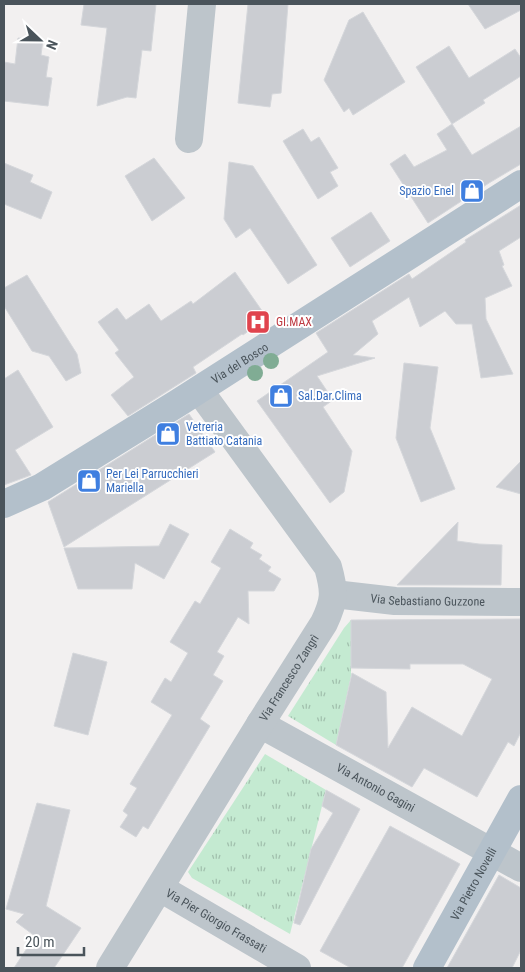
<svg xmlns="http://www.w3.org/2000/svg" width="525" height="972" font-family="'Roboto Condensed',sans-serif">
  <defs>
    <pattern id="grass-tufts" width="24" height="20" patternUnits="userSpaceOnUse" patternTransform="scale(1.25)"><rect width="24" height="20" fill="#c4ead1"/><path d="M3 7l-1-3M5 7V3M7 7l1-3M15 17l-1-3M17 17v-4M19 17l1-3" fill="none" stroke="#a1c0ad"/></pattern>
  </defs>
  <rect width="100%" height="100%" fill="#f2f0f0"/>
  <g fill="url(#grass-tufts)">
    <polygon points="351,620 351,676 336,745 288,716 344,628"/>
    <polygon points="265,754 326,790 290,934 192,878 188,872"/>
  </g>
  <g fill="#cbcdd2" stroke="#d5d7db">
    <polygon points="84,4 156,4 151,51 142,50 136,98 127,97 97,106 107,28 81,25"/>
    <polygon points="248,4 288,4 281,93 272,94 270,107 238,103"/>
    <polygon points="468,4 521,4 521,10 485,29"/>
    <polygon points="363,12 405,82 353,115 349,108 344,112 324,80 349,20"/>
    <polygon points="18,38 43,40 41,55 49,57 46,77 52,78 48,106 4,101 4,62 15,64"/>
    <polygon points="449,46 469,78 515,49 521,58 521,76 483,100 485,103 452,124 416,67"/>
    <polygon points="452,124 472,155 521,126 521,164 489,183 428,223 390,164 405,154 414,167 447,150 437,134"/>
    <polygon points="303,129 311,142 319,137 338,168 330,172 338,186 318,199 283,141"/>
    <polygon points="154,158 185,198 152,221 125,176"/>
    <polygon points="229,162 253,166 317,265 288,284 250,228 236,238 224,219"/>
    <polygon points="4,163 33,175 30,182 52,192 41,219 4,204"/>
    <polygon points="521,205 521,237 499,251 504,265 502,266 512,286 485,298 486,319 513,374 481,378 472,324 456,324 445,311 420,327 409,297 372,321 378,334 353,355 375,358 317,376 333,400 323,407 352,451 344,492 330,503 257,401 328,352 316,333 409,274 412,279 466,242 465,240"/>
    <polygon points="371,212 390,241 350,267 331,238"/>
    <polygon points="235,272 267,318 243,335 242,334 193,367 196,373 128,416 111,395 134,377 115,353 119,350 98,322 117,308 126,320 149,304 161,321 191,301 193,304"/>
    <polygon points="27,275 77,354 81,373 66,381 49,356 32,351 4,306 4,288"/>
    <polygon points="404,363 438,367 430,428 455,489 421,502 396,438"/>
    <polygon points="18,370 53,427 15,450 31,475 4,485 4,379"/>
    <polygon points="189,414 215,452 64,547 48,502"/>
    <polygon points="521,461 521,494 496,487"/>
    <polygon points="458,522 457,541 479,544 502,545 501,585 397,585"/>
    <polygon points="170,524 189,534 164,579 135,563 132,589 78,589 64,548 159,546"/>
    <polygon points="230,529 253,543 250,548 262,555 259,559 271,567 268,571 281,579 274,591 248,591 249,624 238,617 217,652 224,656 213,675 223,681 200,719 210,726 148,829 143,826 136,837 120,827 128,815 123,811 137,788 130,784 172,715 151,702 165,678 171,682 188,653 170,642 195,601 200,604 221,568 211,562"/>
    <polygon points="521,619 521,732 514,746 508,742 477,797 424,768 412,787 336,745 352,673 386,692 388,748 412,707 462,736 492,679 463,664 410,664 410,669 351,668 351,620"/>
    <polygon points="73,653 107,662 88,735 54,726"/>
    <polygon points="326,790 360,809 300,925 294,923 311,849 333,813 322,806"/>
    <polygon points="37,803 70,810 46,906 81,928 54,968 14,968 35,936 16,922 24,914 6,909"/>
    <polygon points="390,826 460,864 402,968 351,968 320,951"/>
    <polygon points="499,875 521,888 521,950 512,968 447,968"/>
  </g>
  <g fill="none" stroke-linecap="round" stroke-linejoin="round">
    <g stroke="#bdc5cb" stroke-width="28">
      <polyline points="189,139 202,4"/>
      <path id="s1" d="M334,594L395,601L521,602"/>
      <path id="s2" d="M260,724L521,868"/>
      <path id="s3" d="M160,888L297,968"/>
      <path id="s4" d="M110,968L260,724L324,623C335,600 335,592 328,567L199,390"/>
    </g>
    <g stroke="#b3c0cb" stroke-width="28">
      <path id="s5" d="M4,504L42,487L178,403L521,184"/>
      <path id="s6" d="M427,968L521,799"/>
    </g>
  </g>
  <g fill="#80ac94">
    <circle cx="271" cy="361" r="8"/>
    <circle cx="255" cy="373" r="8"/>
  </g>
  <defs>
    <symbol id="shop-square" viewBox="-11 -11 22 22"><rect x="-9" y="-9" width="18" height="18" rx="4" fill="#3f7fe0" stroke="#fff"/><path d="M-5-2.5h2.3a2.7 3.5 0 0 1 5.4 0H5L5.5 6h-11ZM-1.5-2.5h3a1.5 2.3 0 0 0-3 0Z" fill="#fff"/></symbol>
    <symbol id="hospital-square" viewBox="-11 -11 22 22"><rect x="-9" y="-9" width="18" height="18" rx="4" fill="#e0444e" stroke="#fff"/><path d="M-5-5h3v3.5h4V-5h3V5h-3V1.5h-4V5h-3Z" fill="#fff"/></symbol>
  </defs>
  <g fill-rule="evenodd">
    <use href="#shop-square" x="458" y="177" width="28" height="28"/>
    <use href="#hospital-square" x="244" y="308" width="28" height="28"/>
    <use href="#shop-square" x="267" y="382" width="28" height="28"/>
    <use href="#shop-square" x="154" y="420" width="28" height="28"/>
    <use href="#shop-square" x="75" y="467" width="28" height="28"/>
  </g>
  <g text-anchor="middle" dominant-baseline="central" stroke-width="4" stroke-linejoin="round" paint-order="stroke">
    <g font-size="12" fill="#366cbe" stroke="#fff" text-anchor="start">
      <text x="454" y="191" text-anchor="end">Spazio Enel</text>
      <text x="298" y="396">Sal.Dar.Clima</text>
      <text x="186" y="427">Vetreria<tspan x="186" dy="14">Battiato Catania</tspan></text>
      <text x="106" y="474">Per Lei Parrucchieri<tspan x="106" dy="14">Mariella</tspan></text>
    </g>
    <g font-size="12" fill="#be3a42" stroke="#fff" text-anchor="start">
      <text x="276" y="322">GI.MAX</text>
    </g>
    <g font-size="12" fill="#4a545b" stroke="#fff">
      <text stroke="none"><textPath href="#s5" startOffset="275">Via del Bosco</textPath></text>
      <text stroke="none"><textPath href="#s1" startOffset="94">Via Sebastiano Guzzone</textPath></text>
      <text stroke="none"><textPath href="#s4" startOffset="341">Via Francesco Zangrì</textPath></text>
      <text stroke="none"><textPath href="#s2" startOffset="132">Via Antonio Gagini</textPath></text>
      <text stroke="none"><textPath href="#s6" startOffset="96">Via Pietro Novelli</textPath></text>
      <text stroke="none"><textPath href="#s3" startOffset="65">Via Pier Giorgio Frassati</textPath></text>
    </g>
  </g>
  <rect width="525" height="972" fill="none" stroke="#4a545b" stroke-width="10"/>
  <g transform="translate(40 40) rotate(112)" stroke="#ffffff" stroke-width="4" paint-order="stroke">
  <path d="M0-4L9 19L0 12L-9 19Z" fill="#4a545b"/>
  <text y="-8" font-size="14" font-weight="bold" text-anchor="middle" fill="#4a545b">N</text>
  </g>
  <path d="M18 947v8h66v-8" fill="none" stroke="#4a545b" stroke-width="2.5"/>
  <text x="25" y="947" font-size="15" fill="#4a545b" stroke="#ffffff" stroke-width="4" paint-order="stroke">20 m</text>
</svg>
